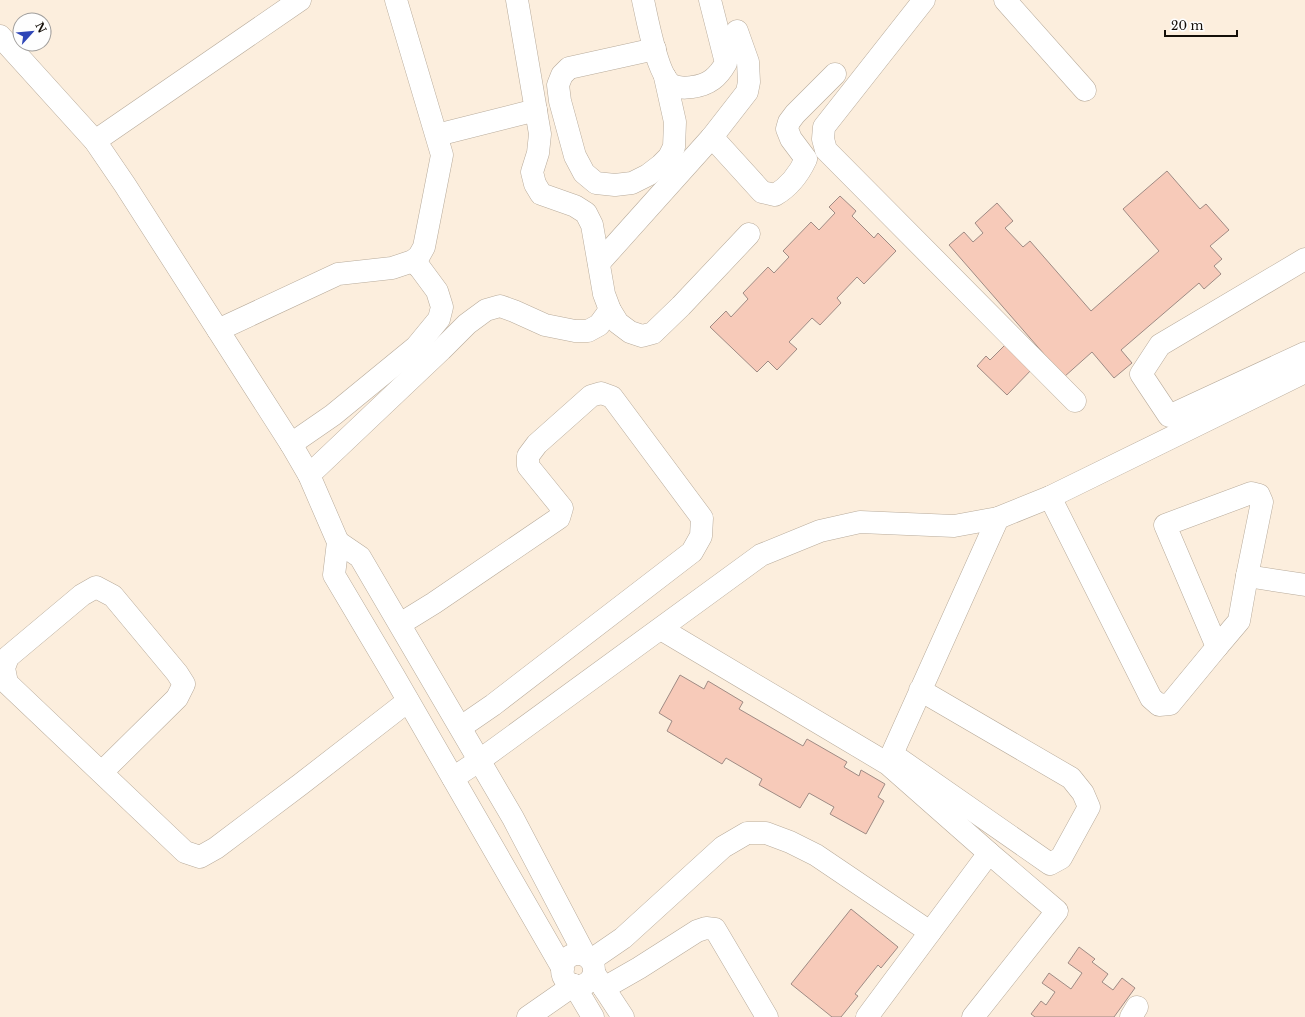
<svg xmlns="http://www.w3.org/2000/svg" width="1305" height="1017" font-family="'Libre Baskerville',serif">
  <rect width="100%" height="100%" fill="#fceedd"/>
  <g fill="#f7cab9" stroke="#9f8b84">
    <polygon points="1167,171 1200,209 1206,204 1229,230 1210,246 1222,259 1214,266 1221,274 1204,289 1199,283 1121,350 1132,363 1114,378 1092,352 1064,377 949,245 964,232 973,242 983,233 975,223 997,203 1013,221 1005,228 1023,247 1030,241 1091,311 1159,251 1123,209"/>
    <polygon points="840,196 856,211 852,216 874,238 878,233 896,251 864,284 857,277 837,298 841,303 820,325 812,318 789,342 797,349 777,370 768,361 757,372 710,327 726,311 731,317 748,299 743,293 768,267 774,273 789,257 783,251 811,222 819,230 835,213 829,207"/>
    <polygon points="1008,342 1034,367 1007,395 977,366 986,356 990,360"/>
    <polygon points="680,675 704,689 708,681 743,702 739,709 803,746 807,739 847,762 844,767 859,776 861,770 885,784 878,797 884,801 866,834 830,814 834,807 809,793 800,808 759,785 762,779 726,758 722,764 667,731 672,721 659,713"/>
    <polygon points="851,909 898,947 881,968 878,965 855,994 858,996 841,1017 832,1017 791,984"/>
    <polygon points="1079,947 1095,959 1092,962 1108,974 1102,982 1113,990 1122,978 1135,988 1114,1017 1035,1017 1031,1014 1041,1001 1046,1005 1055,992 1042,983 1049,973 1071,989 1082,973 1068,963"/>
  </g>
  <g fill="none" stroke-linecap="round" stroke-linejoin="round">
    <defs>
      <g id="minor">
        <polyline points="517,0 540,134 538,153 532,172 535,184 541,194 575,206 586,213 592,225 604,294 610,310 618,323 630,332 642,336 653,333 681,306 749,234"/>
        <path d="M643,0C647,18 658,79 674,86C680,88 686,88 692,87C709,85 718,77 726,63L710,0"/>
        <polyline points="924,0 824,127 823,139 826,150 1075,401"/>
        <polyline points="1005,0 1085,90"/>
        <polyline points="655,49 569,68 562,75 558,85 560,101 575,156 584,173 596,183 615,185 632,183 648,175 661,165 669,157 674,147 675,122 665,77"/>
        <polyline points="437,135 536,110"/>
        <path d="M712,137L762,192L775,195C789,187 799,174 806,159L791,139L787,129L789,122L795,114L835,74"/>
        <polyline points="1305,259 1160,345 1141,374 1169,416 1305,353"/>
        <polyline points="599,263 712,137 747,92 749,82 748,62 737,31"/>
        <polyline points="218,330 338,274 392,268 413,261 419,256 424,247 442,155 396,0"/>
        <polyline points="291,444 333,415 416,347 439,319 442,307 437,291 420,268 413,261"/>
        <polyline points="309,475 441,350 467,324 486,310 500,306 514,311 545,325 575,331 588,331 599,325 610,310"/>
        <polygon points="1251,493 1259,495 1262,502 1247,576 1239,621 1217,647 1165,525"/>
        <polyline points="1050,497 1151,698 1159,705 1170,704 1217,647"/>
        <polyline points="1247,576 1305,585"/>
        <polyline points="400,624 434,603 559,518 562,508 528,466 528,456 537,444 591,396 601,393 612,397 702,518 701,536 692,552 493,705 461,727"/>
        <polyline points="661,629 888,764 989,853"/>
        <polyline points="920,690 1071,778 1083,793 1089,807 1061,858 1050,864 892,754 998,518"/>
        <polyline points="102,772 177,698 184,684 177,673 113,596 96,587 82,595 8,657 4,668 7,683 185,852 200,857 216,848 301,784 408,701"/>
        <polyline points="453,778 480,760 761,555 820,531 860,522 954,526 998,518 1050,497 1305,372"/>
        <polyline points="591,960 623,938 723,847 747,833 766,833 790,842 816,855 930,932"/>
        <polyline points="604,988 639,968 697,931 706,928 715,929 767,1017"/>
        <polyline points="528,1017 574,985"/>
        <polyline points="867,1017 989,853 1057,911 973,1017"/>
        <polyline points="1131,1017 1137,1007"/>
      </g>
      <g id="tertiary">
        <polyline points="0,36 95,141 125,185 291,444 309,475 338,542 334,575 394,676 563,969"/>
        <polyline points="95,141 300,0"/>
        <polyline points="338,542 360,557 513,818 585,955"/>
        <circle cx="578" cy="970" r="16"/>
        <polyline points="594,973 623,1017"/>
        <polyline points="574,985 593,1017"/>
      </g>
    </defs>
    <use href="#minor" stroke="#b8ab9b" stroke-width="23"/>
    <use href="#tertiary" stroke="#b8ab9b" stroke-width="23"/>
    <use href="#minor" stroke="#fff" stroke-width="22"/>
    <use href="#tertiary" stroke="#fff" stroke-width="22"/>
  </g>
  <g transform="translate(32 32) rotate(63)"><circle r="19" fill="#fefefe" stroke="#a09e9c"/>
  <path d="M0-3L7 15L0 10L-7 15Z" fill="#2f46b7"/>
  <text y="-6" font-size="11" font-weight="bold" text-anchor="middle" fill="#140f09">N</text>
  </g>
  <path d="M1165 30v6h72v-6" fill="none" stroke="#140f09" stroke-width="2"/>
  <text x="1171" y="30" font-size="12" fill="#140f09" stroke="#fefefe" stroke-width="3" paint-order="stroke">20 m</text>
</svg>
